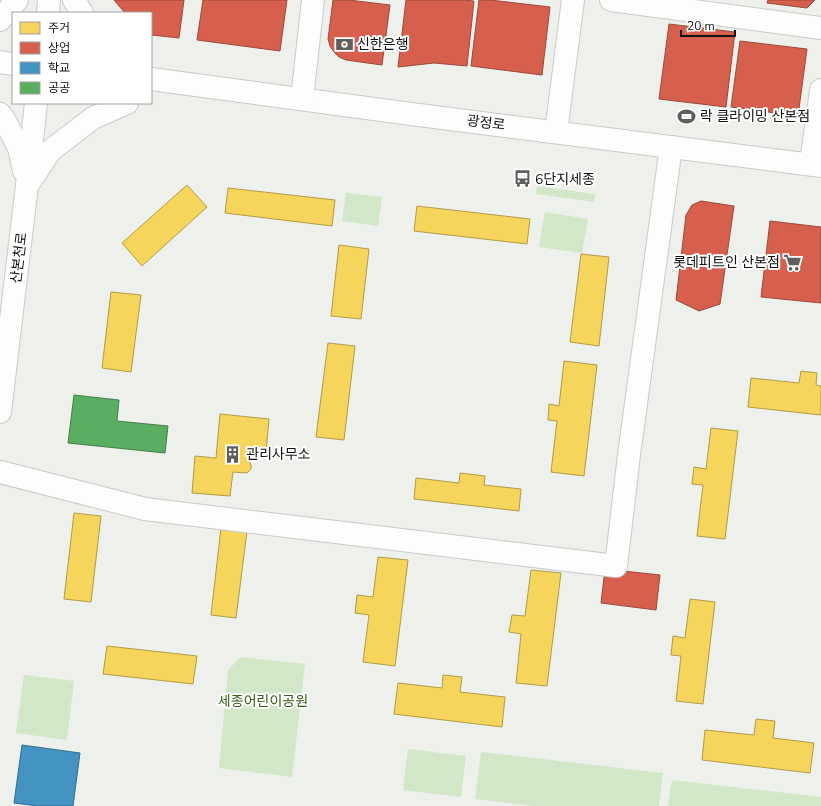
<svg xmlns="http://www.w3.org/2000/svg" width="821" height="806" font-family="'Nunito Sans','Noto Sans KR',sans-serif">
  <rect width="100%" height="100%" fill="#edf0eb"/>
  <g fill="#d2e6c8">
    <polygon points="537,186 595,194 594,202 536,194"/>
    <polygon points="346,193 382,197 378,226 342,221"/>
    <polygon points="545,212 588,219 582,253 539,247"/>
    <polygon points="241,657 305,664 292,777 219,768 228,670"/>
    <polygon points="24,675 74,681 67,740 16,733"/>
    <polygon points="408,749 466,756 461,797 403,790"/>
    <polygon points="481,752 663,773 659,806 533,806 475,799"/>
    <polygon points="672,780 821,797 821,806 668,806"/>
  </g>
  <g fill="#f6d55c" stroke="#b19b45">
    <polygon points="187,185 207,207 142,266 122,243"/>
    <polygon points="228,188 335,200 332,226 225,213"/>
    <polygon points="417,206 530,219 527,244 414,231"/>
    <polygon points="339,245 369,249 361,319 331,316"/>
    <polygon points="581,254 609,257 599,346 570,342"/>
    <polygon points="111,292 141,295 131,372 102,368"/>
    <polygon points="328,343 355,346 344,440 316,437"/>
    <polygon points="564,361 597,365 584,476 551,472 557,421 548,420 549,404 559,406"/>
    <polygon points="801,371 817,373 816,385 821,386 821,415 748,407 751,378 799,383"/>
    <polygon points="220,414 269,419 266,452 249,450 248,461 251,464 251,469 247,473 233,472 230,496 192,493 195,456 216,458"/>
    <polygon points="711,428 738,431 725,539 697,536 703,485 692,484 694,467 706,469"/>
    <polygon points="460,473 485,476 484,485 521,489 519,511 414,499 416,478 459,483"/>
    <polygon points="74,513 101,516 91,602 64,599"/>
    <polygon points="221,528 247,531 236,618 211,615"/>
    <polygon points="378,557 408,560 395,666 363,662 369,615 355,613 357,595 373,597"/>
    <polygon points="531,570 561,573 547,686 516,683 521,634 509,632 512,615 525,616"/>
    <polygon points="690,599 715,602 703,704 676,701 681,656 671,655 673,636 685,638"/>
    <polygon points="107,646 197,656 193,684 103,674"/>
    <polygon points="443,675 462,677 460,692 505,697 502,727 394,714 398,683 442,688"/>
    <polygon points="756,719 775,721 773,738 814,743 810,773 702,760 705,730 754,735"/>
  </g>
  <g fill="#d6604d" stroke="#9b493b">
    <polygon points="114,0 184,0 179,38 151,35 151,13 125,13"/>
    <polygon points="203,0 287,0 280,51 197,40"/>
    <polygon points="333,0 349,0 390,5 382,65 346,60 339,57 334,52 330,46 328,39"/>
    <polygon points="406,0 462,0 474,1 467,66 434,63 398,67"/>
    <polygon points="479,0 490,0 550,7 542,75 471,66"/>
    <polygon points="768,0 815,0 807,8 767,3"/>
    <polygon points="669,24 735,32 726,107 659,99"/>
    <polygon points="740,41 807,49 798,116 731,107"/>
    <polygon points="701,201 734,206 720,304 699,311 676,300 686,215 692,205"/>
    <polygon points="770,221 821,227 821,303 761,297"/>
    <polygon points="605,569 660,575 656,610 601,603"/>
  </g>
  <polygon fill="#4393c3" stroke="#346d8d" points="22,745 80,753 73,806 38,806 14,803"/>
  <polygon fill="#5aae61" stroke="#448049" points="74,395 119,400 117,421 168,426 165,453 68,443"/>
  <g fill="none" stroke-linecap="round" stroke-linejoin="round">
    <defs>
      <g id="minor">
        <polyline points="74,0 82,13"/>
        <polyline points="611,0 821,28"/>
        <polyline points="48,13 49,0"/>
        <polyline points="0,20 17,0"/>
        <polyline points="0,62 13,64"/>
        <polyline points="151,79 411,114 821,166"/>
        <polyline points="302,99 313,0"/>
        <polyline points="0,114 4,119 19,148 24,171"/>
        <polyline points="556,132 573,0"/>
        <polyline points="811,164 821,90"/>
        <polyline points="29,183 50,151 93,118 127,103"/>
        <polyline points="0,412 27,185 36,103"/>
        <polyline points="0,472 145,509 616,566 629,455 671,147"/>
      </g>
    </defs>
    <use href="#minor" stroke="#c9cbc8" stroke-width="24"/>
    <use href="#minor" stroke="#fcfdfc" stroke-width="22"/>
  </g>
  <defs>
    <symbol id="bank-bare" viewBox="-9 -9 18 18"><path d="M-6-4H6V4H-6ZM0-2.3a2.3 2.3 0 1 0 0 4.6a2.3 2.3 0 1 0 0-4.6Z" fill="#5e605d" stroke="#fff" stroke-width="2.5" paint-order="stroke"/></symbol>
    <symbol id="stadium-bare" viewBox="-9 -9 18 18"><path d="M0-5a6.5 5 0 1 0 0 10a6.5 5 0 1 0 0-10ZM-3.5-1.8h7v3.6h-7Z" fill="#5e605d" stroke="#fff" stroke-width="2.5" paint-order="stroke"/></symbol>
    <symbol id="bus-bare" viewBox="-9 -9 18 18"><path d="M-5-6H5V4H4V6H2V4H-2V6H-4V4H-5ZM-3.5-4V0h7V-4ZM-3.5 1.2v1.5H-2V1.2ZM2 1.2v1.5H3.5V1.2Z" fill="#5e605d" stroke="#fff" stroke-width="2.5" paint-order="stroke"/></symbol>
    <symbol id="supermarket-bare" viewBox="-9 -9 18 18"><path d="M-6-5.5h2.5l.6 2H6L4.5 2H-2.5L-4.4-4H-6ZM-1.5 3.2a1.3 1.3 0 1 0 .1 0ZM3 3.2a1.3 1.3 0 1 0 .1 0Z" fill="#5e605d" stroke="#fff" stroke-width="2.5" paint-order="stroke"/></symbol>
    <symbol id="building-bare" viewBox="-9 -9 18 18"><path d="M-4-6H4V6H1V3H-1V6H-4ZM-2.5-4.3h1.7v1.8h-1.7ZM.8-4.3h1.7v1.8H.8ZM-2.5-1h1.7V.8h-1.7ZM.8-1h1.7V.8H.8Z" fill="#5e605d" stroke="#fff" stroke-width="2.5" paint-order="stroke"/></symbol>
  </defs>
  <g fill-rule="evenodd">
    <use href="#bank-bare" x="332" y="32" width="25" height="25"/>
    <use href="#stadium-bare" x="674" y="104" width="25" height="25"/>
    <use href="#bus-bare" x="510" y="166" width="25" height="25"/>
    <use href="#supermarket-bare" x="780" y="250" width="25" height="25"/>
    <use href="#building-bare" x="220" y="442" width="25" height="25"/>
  </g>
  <g text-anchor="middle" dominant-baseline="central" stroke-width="4" stroke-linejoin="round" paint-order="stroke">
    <g font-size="14" fill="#111310" stroke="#fff" text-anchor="start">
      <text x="357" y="44">신한은행</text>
      <text x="700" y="116">락 클라이밍 산본점</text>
      <text x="535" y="179">6단지세종</text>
      <text x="780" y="262" text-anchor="end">롯데피트인 산본점</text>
      <text x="246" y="454">관리사무소</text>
    </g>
    <g font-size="14" fill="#111310" stroke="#fff">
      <text transform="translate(486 123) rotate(7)">광정로</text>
      <text transform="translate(19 258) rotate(-83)">산본천로</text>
    </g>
    <g font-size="14" fill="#356018" stroke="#fff">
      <text x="263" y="701">세종어린이공원</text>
    </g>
  </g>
  <rect x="12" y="12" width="140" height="92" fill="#ffffff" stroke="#a0a19f"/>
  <rect x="20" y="22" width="20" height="12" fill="#f6d55c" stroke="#a0a19f"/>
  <text x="48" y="32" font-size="12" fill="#111310">주거</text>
  <rect x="20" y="42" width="20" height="12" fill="#d6604d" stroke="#a0a19f"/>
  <text x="48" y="52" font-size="12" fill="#111310">상업</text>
  <rect x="20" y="62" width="20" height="12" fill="#4393c3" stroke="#a0a19f"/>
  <text x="48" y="72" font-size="12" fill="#111310">학교</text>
  <rect x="20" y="82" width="20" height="12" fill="#5aae61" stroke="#a0a19f"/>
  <text x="48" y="92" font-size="12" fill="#111310">공공</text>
  <path d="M681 30v6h54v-6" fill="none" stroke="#111310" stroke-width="2"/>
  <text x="687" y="30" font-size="12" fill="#111310" stroke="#ffffff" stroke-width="3" paint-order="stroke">20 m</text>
</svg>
